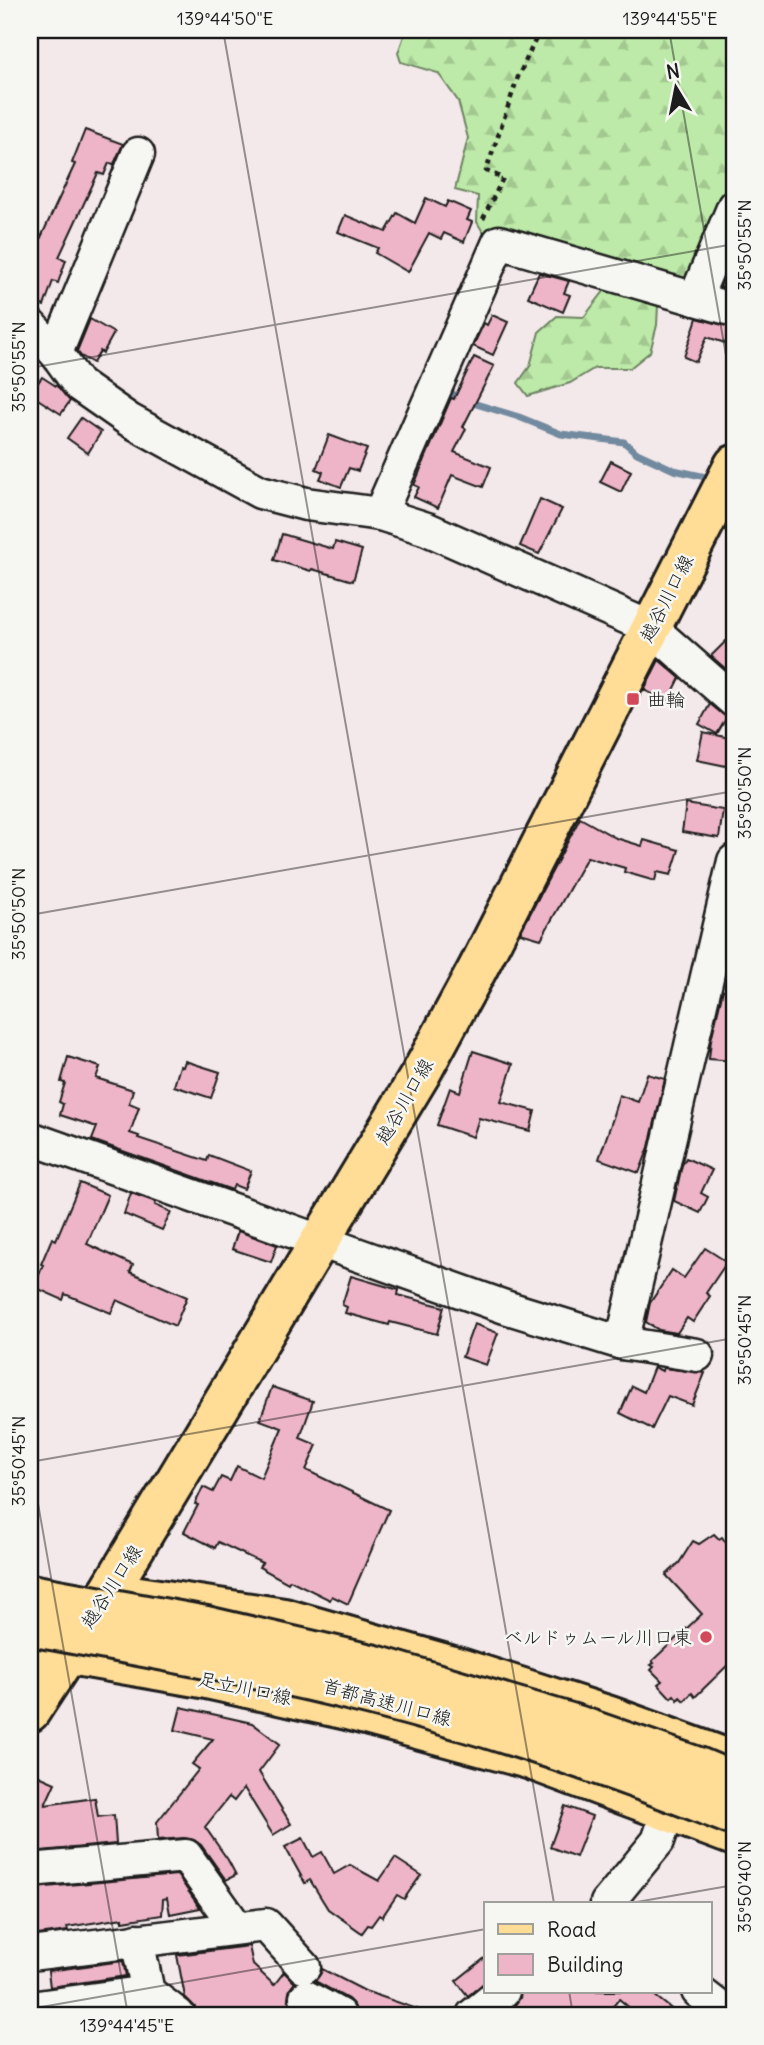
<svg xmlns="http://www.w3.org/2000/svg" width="764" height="2045" font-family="Delius,'Klee One',sans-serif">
  <defs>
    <pattern id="forest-firs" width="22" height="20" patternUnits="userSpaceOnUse" patternTransform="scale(1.75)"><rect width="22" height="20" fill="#bdeaa8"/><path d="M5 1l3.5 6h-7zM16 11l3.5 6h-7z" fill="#a2c890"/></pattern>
  </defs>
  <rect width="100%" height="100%" fill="#f4e9ea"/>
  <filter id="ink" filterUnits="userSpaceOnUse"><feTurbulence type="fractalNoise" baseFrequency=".0143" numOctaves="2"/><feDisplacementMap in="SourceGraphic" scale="14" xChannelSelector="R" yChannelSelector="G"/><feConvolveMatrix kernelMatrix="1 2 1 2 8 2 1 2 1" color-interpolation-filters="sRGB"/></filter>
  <g filter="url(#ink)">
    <polygon fill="url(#forest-firs)" stroke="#6c8362" stroke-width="2" points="406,30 734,30 734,201 695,282 658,305 657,325 650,352 630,368 595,368 570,383 528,396 518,383 530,366 539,332 557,316 584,317 608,286 512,235 483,232 477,222 478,196 455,190 468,138 458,101 438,73 401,62 398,53"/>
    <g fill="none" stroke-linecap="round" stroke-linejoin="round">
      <polyline stroke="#728a9f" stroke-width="7" points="445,390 466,401 519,417 561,434 624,442 637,453 674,470 706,477 713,480"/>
    </g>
    <g fill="#eeb5c8" stroke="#1c1c1c" stroke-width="2">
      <polygon points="85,130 123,144 114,164 109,163 104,175 98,173 59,257 66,260 58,283 53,281 44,306 30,301 30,261 75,164 72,163"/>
      <polygon points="426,198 445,207 448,201 471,211 467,220 472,222 464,242 444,233 441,239 429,233 408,272 375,253 378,248 338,232 345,215 386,232 397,213 415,223"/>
      <polygon points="734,253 734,278 729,289 720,287"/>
      <polygon points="539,273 569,281 564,293 570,295 563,312 528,297"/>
      <polygon points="492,315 508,322 493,355 473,346 484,323 487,325"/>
      <polygon points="697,318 734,328 734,346 707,337 696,362 684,357"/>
      <polygon points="90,319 114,333 103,353 100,351 93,363 81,356 77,351"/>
      <polygon points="474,357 494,366 463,427 466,429 454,452 491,467 483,487 452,475 438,508 414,497 419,487 414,485 451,398 454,399"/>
      <polygon points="42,377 59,388 70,401 61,414 30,394"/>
      <polygon points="81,418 101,432 88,453 67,438"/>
      <polygon points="329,435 367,449 358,471 349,468 341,487 320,479 323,472 316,469"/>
      <polygon points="611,461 631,471 621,492 600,482"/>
      <polygon points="540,499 562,509 539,554 520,546"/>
      <polygon points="282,534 333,549 335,542 362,550 353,581 312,569 311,571 274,560"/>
      <polygon points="734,633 734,663 727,670 711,656"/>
      <polygon points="659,660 680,678 668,702 644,690"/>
      <polygon points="710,704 727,717 717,734 699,724"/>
      <polygon points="703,732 734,739 734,754 731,767 697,760"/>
      <polygon points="686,804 723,810 719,838 682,832"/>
      <polygon points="580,818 616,838 642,846 644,840 679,850 671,875 657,872 655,881 624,872 625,868 587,857 541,939 520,933"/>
      <polygon points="734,988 734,1061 709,1059 711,1040 723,990"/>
      <polygon points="473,1051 513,1064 501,1102 535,1111 530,1131 479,1118 473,1137 437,1125 450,1088 460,1092"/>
      <polygon points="68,1057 100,1067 96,1078 133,1090 129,1103 139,1107 130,1133 139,1136 138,1138 207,1161 209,1155 251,1171 244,1189 234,1185 232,1190 92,1140 97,1127 60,1115 63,1104 59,1102 65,1083 61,1082"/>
      <polygon points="185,1061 220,1072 211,1098 174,1086 180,1066 183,1067"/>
      <polygon points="647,1074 665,1079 649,1147 639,1173 599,1159 614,1115 613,1115 619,1095 638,1102"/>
      <polygon points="686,1158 712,1170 701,1193 708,1197 700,1213 674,1201 682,1165"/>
      <polygon points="80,1183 108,1195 87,1244 133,1265 130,1272 187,1297 175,1326 117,1300 111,1313 65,1294 63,1300 34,1287 43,1265 41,1264 52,1238 56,1240"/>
      <polygon points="131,1193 156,1202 155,1205 171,1212 162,1230 124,1214"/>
      <polygon points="238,1231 277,1245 271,1262 232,1249"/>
      <polygon points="705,1248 727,1262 706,1293 710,1296 693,1322 687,1318 677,1333 659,1330 646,1322 650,1303 672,1270 684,1278"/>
      <polygon points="351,1276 399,1290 398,1295 444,1307 437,1334 390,1322 389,1325 345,1313 347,1307 342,1305"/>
      <polygon points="474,1324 498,1333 486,1365 462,1357"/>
      <polygon points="654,1367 662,1371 663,1368 705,1373 692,1405 668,1396 652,1429 620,1413 632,1386 644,1392"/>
      <polygon points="272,1387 313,1401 300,1438 317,1445 306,1470 389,1510 348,1604 332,1596 330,1600 290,1580 288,1583 259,1567 262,1563 218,1542 215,1548 184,1532 198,1505 195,1504 203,1487 213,1492 221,1477 230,1481 237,1466 261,1478 282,1428 260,1420"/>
      <polygon points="714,1534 719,1539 722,1537 734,1554 734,1659 695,1697 692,1693 684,1701 680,1697 678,1700 674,1695 671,1698 658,1684 662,1681 651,1670 654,1667 651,1665 654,1663 652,1661 702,1614 666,1575 679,1563 693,1541 699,1544"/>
      <polygon points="181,1707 252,1723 280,1744 259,1772 291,1824 273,1835 244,1788 234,1801 229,1797 205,1827 228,1860 236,1875 226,1880 201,1845 194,1840 184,1838 158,1840 157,1822 199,1769 192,1764 213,1739 175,1730"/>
      <polygon points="30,1772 55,1783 45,1805 95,1798 98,1817 114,1815 116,1844 30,1852"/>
      <polygon points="565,1806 592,1816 576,1857 550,1847"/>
      <polygon points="303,1838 313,1857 322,1852 334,1874 350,1865 379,1881 395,1858 421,1875 404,1899 397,1895 382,1917 379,1915 371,1926 368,1925 362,1933 328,1909 310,1880 305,1883 285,1847"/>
      <polygon points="177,1875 200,1908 170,1914 167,1898 163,1899 162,1915 123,1921 123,1918 67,1927 68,1931 30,1936 30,1903 38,1902 35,1888"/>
      <polygon points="249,1946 253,1965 274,1985 284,1972 295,1983 290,1989 288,1998 291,2007 301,2015 196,2015 195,2007 185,1997 177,1955"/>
      <polygon points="486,1957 486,1981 468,1996 456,1981"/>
      <polygon points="123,1961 126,1976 50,1987 48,1971"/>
      <polygon points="322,1969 365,1991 426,2012 425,2015 365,2015 356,2011 354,2005 348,1999 315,1981 321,1973"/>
      <polygon points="521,1991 649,1991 679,2015 638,2015 619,1999 606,2015 502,2015 515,2005 520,1998"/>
    </g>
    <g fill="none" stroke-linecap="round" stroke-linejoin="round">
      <defs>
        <g id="minor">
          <polyline points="695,299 734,206"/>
          <polyline points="30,325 56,353 79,385 129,420 260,492 306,504 380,514 427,529 651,628 734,701"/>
          <polyline points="56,353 138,154"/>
          <polyline points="380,514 499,242 734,310"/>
          <polyline points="30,1138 505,1307 622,1343 697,1355"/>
          <polyline points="622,1343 734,861"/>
          <polyline points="30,1870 186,1856 237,1928"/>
          <polyline points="607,1903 658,1841 668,1812"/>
          <polyline points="137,1940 148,1992 178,2015"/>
          <polyline points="30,1954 266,1925 304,1967"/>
          <polyline points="698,1991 729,2015"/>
          <polyline points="306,1997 339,2015"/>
          <polyline points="30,2008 148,1992"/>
          <polyline points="473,2015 503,1991"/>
        </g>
        <g id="major">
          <polyline points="139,1596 284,1618 460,1668 610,1716 734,1761"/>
          <polyline points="30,1648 202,1678 347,1710 528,1759 734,1836"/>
          <polyline points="30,1712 109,1591 420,1075 478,968 734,465"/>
        </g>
      </defs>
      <use href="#minor" stroke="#1c1c1c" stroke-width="37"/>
      <use href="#major" stroke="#1c1c1c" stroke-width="44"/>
      <polyline stroke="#1c1c1c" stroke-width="4.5" stroke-dasharray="5 5" stroke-linecap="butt" points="483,219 503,178 486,171 518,77 540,30"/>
      <use href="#minor" stroke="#f6f6f2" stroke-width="32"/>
      <use href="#major" stroke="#ffdd96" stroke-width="38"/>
      <defs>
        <g id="highway-bridge">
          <polyline points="30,1594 206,1626 375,1665 577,1725 698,1767 734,1782"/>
          <path d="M30,1626C144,1647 259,1667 372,1696C496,1727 616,1769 734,1816"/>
        </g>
      </defs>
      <use href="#highway-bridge" stroke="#1c1c1c" stroke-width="44" stroke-linecap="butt"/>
      <use href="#highway-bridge" stroke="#ffdd96" stroke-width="38"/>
    </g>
  </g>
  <path fill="none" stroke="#1c1c1c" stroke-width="2" stroke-opacity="0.45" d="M223,30L554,1903M669,30L734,401M30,368L734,244M30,915L734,791M30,1458L128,2015M30,1462L734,1338M631,1903L734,1885M569,1991L573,2015M30,2009L486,1929"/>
  <g fill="#d1495b" stroke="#f6f6f2" stroke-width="2.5">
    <rect x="626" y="692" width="14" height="14" rx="3.5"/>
    <circle cx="706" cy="1637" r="7"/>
  </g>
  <g text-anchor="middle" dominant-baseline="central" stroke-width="5" stroke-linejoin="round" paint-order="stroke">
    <g font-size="19" fill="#1c1c1c" stroke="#f6f6f2">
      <text transform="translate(666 598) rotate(-63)">越谷川口線</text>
      <text transform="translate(404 1101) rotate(-60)">越谷川口線</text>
      <text transform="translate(111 1586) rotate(-57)">越谷川口線</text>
      <text transform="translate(245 1688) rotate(12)">足立川口線</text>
      <text transform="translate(387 1702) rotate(15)">首都高速川口線</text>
    </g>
    <g font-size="19" fill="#1c1c1c" stroke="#f6f6f2" text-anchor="start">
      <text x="647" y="699">曲輪</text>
      <text x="692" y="1637" text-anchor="end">ベルドゥムール川口東</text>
    </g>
  </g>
  <rect width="764" height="2045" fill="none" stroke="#f6f6f2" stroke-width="77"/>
  <rect x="484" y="1902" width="228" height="91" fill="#f6f6f2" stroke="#9f9f9c" stroke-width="2"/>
  <rect x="498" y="1924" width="35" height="10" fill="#ffdd96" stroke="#9f9f9c" stroke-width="2"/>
  <text x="547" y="1937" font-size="21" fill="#1c1c1c">Road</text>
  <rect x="498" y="1954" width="35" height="21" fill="#eeb5c8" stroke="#9f9f9c" stroke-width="2"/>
  <text x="547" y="1972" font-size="21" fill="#1c1c1c">Building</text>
  <g transform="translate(676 88) rotate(350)" stroke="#f6f6f2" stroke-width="5" paint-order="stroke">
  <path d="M0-5L12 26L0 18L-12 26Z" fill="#1c1c1c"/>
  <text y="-10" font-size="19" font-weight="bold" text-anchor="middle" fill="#1c1c1c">N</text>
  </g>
  <rect x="38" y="38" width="688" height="1969" fill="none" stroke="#1c1c1c" stroke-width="2.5"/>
  <g font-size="18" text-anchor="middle" fill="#1c1c1c">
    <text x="225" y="25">139°44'50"E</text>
    <text x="670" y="25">139°44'55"E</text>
    <text transform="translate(745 245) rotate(-90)" y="6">35°50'55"N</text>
    <text transform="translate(19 367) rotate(-90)" y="6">35°50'55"N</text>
    <text transform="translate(745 793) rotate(-90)" y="6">35°50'50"N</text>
    <text transform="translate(19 914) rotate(-90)" y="6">35°50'50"N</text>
    <text transform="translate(745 1340) rotate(-90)" y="6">35°50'45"N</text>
    <text transform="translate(19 1461) rotate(-90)" y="6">35°50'45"N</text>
    <text transform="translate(745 1887) rotate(-90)" y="6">35°50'40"N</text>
    <text x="127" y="2032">139°44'45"E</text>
  </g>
</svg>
